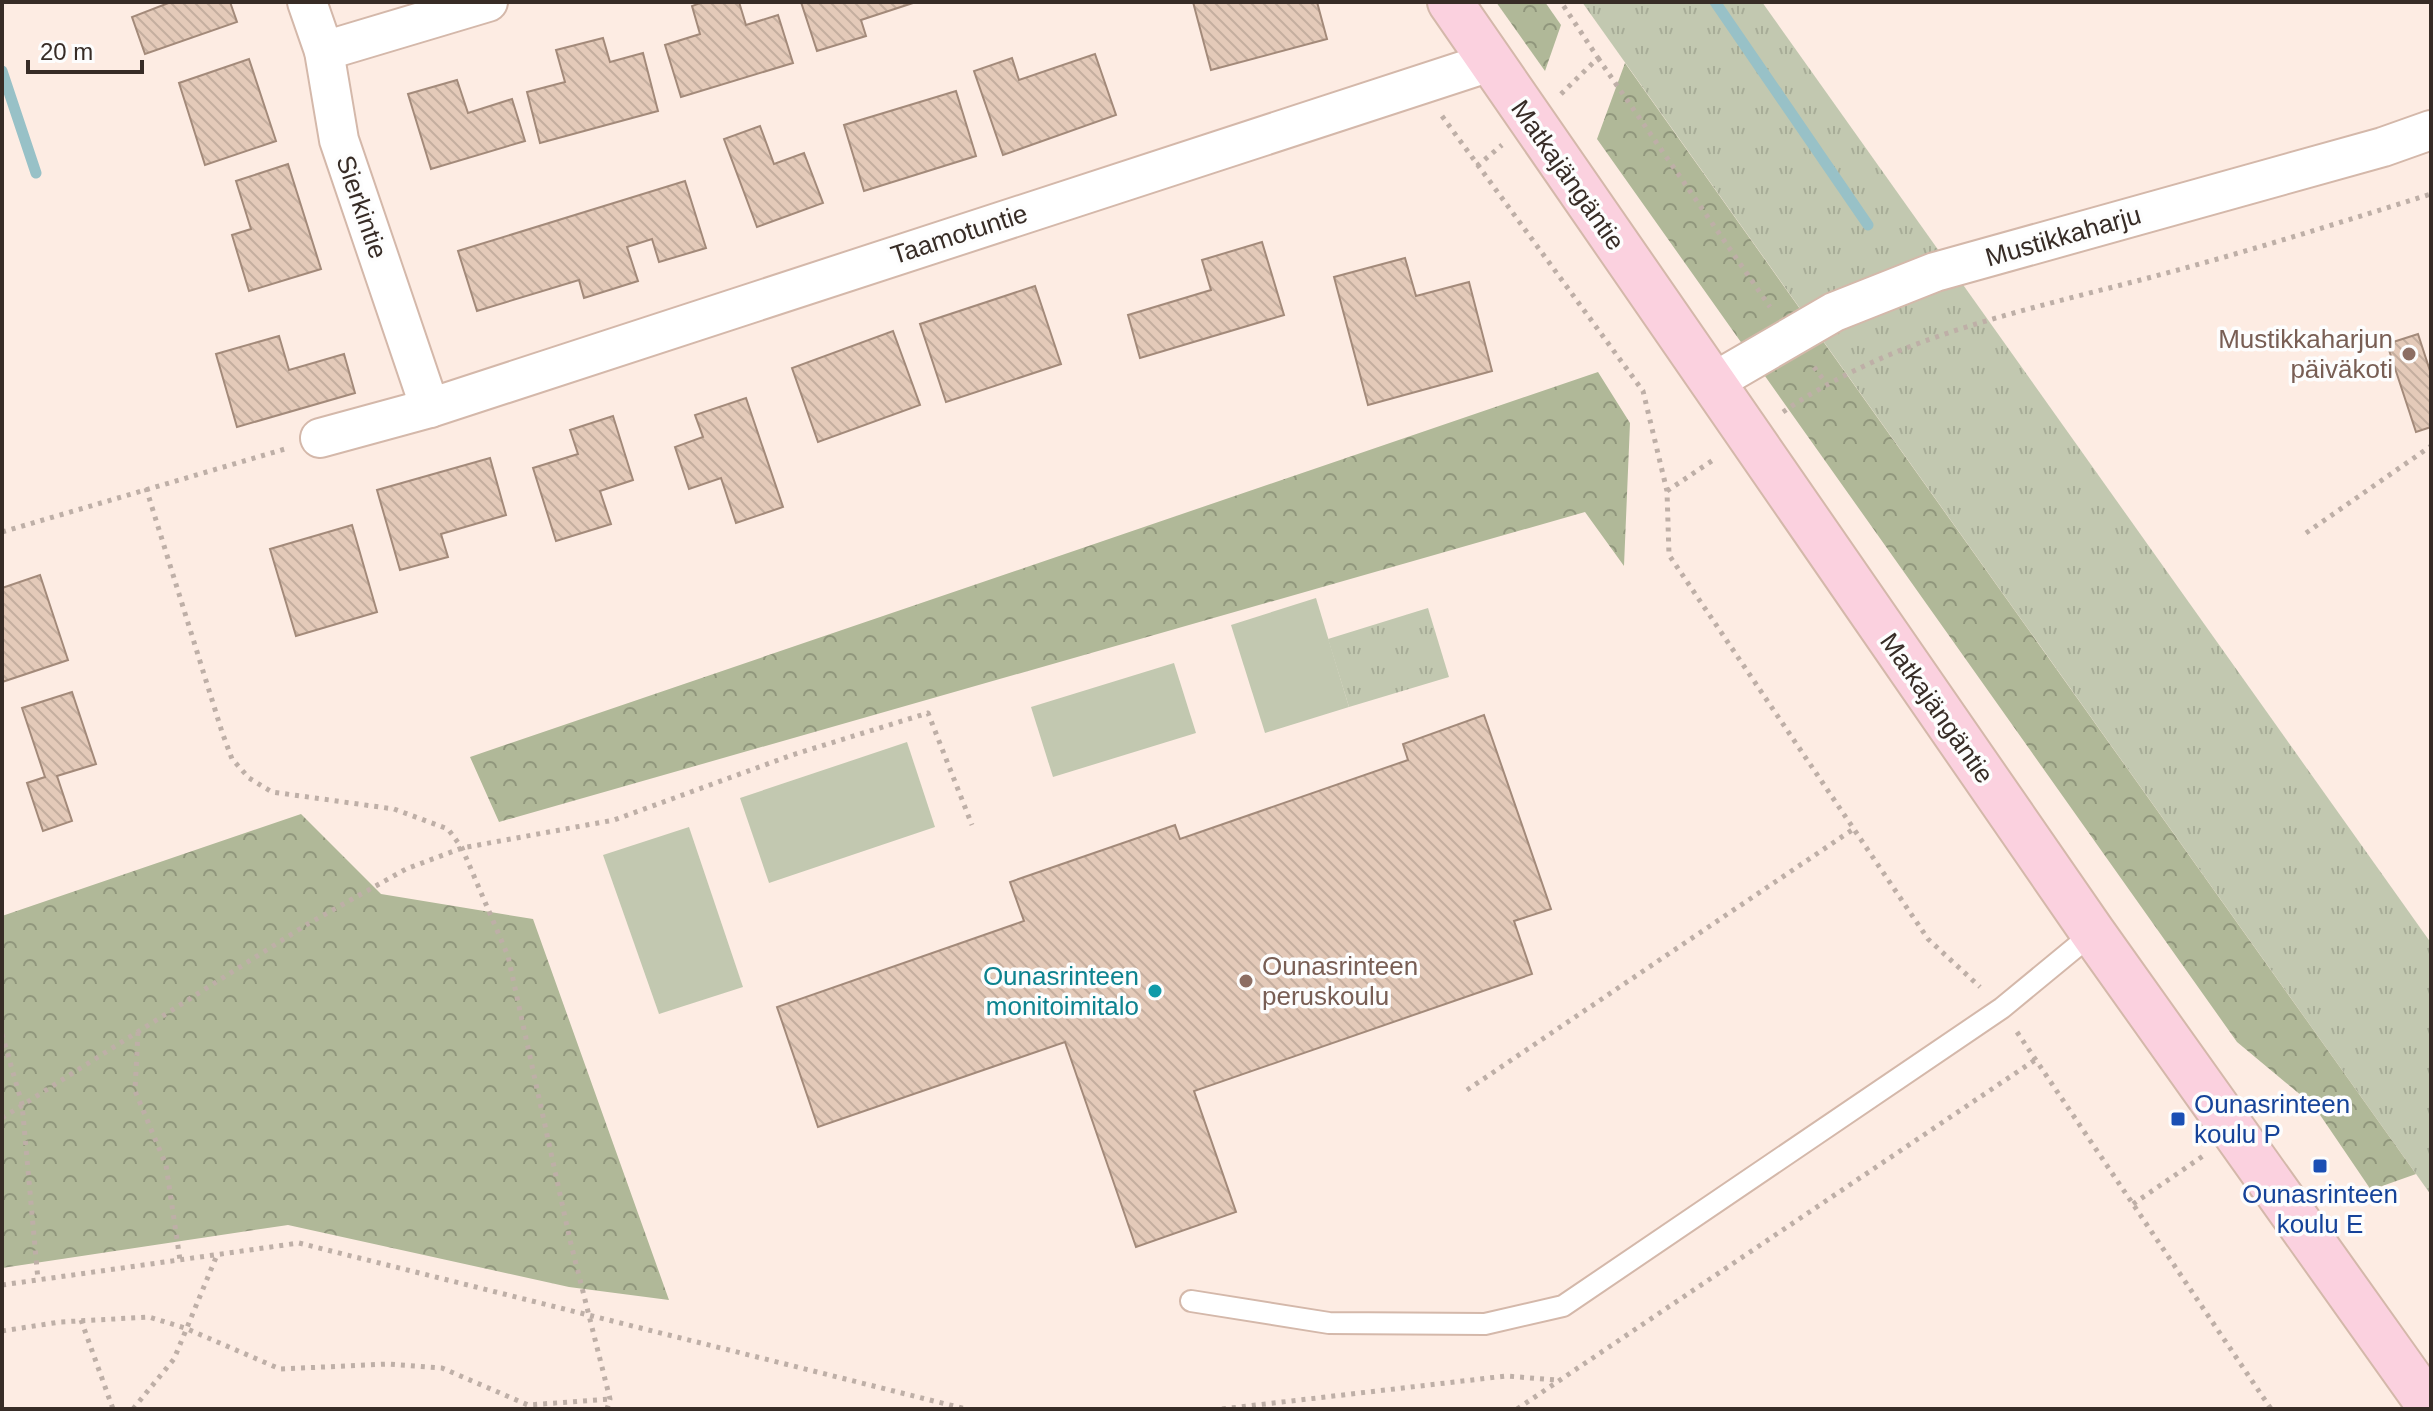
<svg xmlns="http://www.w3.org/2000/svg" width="2433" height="1411" font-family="Helvetica,sans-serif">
  <defs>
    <pattern id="grass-tufts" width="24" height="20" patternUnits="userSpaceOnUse" patternTransform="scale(2)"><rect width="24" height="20" fill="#c2c8b0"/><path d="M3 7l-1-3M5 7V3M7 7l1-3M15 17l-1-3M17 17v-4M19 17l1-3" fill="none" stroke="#a7ac97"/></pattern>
    <pattern id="forest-crowns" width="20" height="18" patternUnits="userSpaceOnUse" patternTransform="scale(2)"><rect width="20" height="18" fill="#b0b898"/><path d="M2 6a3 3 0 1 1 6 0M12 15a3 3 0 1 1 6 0" fill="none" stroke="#90967c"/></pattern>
    <pattern id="building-back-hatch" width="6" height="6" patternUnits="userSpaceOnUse" patternTransform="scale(2)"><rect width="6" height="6" fill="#e4cab9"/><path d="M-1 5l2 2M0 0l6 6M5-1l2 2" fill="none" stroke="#c4ae9f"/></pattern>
  </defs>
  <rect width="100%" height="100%" fill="#fdece3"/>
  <g fill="url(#grass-tufts)">
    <polygon points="1582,2 1762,2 2431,943 2431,1195"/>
    <polygon points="1428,608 1449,677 1349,707 1328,639"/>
  </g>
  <g fill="url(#forest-crowns)">
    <polygon points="1496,2 1545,2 1561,25 1545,71"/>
    <polygon points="1625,63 2416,1174 2371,1190 2314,1106 2237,1042 1597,139"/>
    <polygon points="1598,372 1630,423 1624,566 1585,512 499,822 470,757"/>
    <polygon points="301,814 381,894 533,919 669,1300 569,1287 288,1225 2,1268 2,916"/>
  </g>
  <g fill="#c2c8b0">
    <polygon points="1316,598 1349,707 1265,733 1231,625"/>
    <polygon points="1174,663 1196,733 1053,777 1031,707"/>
    <polygon points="907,742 935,827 769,883 740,798"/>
    <polygon points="689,827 743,987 659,1014 603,855"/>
  </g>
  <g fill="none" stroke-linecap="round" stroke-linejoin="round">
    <g stroke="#98c1c7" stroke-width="11">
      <polyline points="1715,2 1868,225"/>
      <polyline points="2,71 36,173"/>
    </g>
  </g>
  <g fill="url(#building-back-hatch)" stroke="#a38a7a" stroke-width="2">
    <polygon points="171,2 230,2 237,22 145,54 132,17"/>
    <polygon points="703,2 739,2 746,25 778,15 793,63 681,97 665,45 700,34 692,6"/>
    <polygon points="801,2 916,2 861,20 866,36 817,51"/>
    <polygon points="1193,2 1317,2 1327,39 1211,70"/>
    <polygon points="603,38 610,62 643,53 658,111 540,143 527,92 565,82 556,50"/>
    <polygon points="1095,54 1116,115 1003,155 974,71 1012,58 1019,80"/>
    <polygon points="249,59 276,141 205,165 179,83"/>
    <polygon points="457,80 468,113 512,99 525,141 431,169 408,94"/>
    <polygon points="956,91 976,156 864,191 844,125"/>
    <polygon points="760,126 774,164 804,153 823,203 757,227 724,139"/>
    <polygon points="288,164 321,269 249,291 232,235 251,229 236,181"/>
    <polygon points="685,181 706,248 659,262 652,239 627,247 638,281 584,298 579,280 477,311 458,251"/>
    <polygon points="1262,242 1284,315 1140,358 1128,315 1211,290 1202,260"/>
    <polygon points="1405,258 1416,296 1469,282 1492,371 1368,405 1334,277"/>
    <polygon points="1035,286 1061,364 946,402 920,324"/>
    <polygon points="893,331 920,405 818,442 792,368"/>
    <polygon points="2418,334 2431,374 2431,427 2416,432 2387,344"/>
    <polygon points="279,336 289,370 344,354 355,393 237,427 216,354"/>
    <polygon points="746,398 783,507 736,523 721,478 689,489 675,447 703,437 695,415"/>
    <polygon points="613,416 633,480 600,491 611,524 556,541 533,468 578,454 570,430"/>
    <polygon points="490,458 506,515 441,534 448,557 400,570 377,490"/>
    <polygon points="352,525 377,612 296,636 270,549"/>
    <polygon points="40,575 68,660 2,682 2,588"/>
    <polygon points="72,692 96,764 57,776 72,821 43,831 27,783 45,777 22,708"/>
    <polygon points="1484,715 1551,909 1514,921 1532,974 1194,1091 1236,1212 1136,1247 1065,1042 818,1127 777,1007 1024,921 1010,882 1175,825 1180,839 1408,760 1403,744"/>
  </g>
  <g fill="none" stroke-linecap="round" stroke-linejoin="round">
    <defs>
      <polyline id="lane" points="1191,1301 1329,1323 1485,1324 1563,1306 2002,1008 2093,933"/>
      <g id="street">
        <polyline points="307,2 324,51 339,140 430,408"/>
        <polyline points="324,51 488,2"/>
        <polyline points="1712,383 1834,312 1935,272 2383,147 2431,130"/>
        <polyline points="320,438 430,408 1490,62"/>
      </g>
      <polyline id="secondary" points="1450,2 2093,933 2431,1408"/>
    </defs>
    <use href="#lane" stroke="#d4b8aa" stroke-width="24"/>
    <use href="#street" stroke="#d4b8aa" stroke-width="42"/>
    <use href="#secondary" stroke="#d4b8aa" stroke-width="48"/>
    <g stroke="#beafa7" stroke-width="5" stroke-dasharray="4 6" stroke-linecap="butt">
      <polyline points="1598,58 1770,307"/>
      <polyline points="1561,94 1598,58 1561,2"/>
      <polyline points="1442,116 1643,391 1667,491 1669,555 1928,939 1980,987"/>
      <polyline points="1477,166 1502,145"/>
      <polyline points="1814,367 1826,383"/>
      <path d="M1783,412C1896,334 2033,309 2163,274C2253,250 2342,222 2431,194"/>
      <polyline points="146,488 222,732 232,759 249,778 272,792 394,809 448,829 462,848 508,956 570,1240 610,1399 607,1409"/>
      <polyline points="1667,491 1716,458"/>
      <polyline points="2,532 285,449"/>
      <polyline points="2306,533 2431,446"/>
      <polyline points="138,1032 135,1091 166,1165 180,1260"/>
      <polyline points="2017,1032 2271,1409"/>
      <polyline points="2,1034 22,1104 38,1280"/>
      <polyline points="1467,1090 1855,828"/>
      <polyline points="2,1118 306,925 406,869 462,848 614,820 792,755 928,713 972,825"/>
      <polyline points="2133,1204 2203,1156"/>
      <polyline points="2,1285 299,1243 966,1409"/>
      <polyline points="81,1320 113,1409"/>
      <polyline points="2,1331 60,1322 149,1317 185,1328 280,1369 388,1364 442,1368 528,1405 610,1399"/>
      <polyline points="133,1409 174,1359 217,1255"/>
      <polyline points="1222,1409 1506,1376 1557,1380"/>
      <polyline points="1517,1409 2035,1060"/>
    </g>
    <use href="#lane" stroke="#fff" stroke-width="20"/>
    <use href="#street" stroke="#fff" stroke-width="38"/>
    <use href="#secondary" stroke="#fbd1df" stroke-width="44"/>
  </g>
  <g fill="#8d6e63" stroke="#fdfdfd" stroke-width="3">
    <circle cx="2409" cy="354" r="8"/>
    <circle cx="1246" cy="981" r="8"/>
  </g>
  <circle fill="#0f9aa8" stroke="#fdfdfd" stroke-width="3" cx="1155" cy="991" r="8"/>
  <g fill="#1a4fb4" stroke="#fdfdfd" stroke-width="3">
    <rect x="2170" y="1111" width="16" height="16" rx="4"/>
    <rect x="2312" y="1158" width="16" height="16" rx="4"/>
  </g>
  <g text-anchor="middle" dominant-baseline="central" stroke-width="7" stroke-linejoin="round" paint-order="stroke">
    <g font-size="26" fill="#372c26" stroke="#fdfdfd">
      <text transform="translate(1568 175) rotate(55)">Matkajängäntie</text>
      <text transform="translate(362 207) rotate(71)">Sierkintie</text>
      <text transform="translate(959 234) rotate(-18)">Taamotuntie</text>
      <text transform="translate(2063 236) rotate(-16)">Mustikkaharju</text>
      <text transform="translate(1937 708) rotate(55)">Matkajängäntie</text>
    </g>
    <g font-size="26" fill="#785e54" stroke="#fdfdfd" text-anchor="end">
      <text x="2393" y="339">Mustikkaharjun<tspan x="2393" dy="30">päiväkoti</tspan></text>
      <text x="1262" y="966" text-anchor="start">Ounasrinteen<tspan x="1262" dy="30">peruskoulu</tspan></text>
    </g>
    <g font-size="26" fill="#0d838f" stroke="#fdfdfd" text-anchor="end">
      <text x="1139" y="976">Ounasrinteen<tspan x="1139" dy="30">monitoimitalo</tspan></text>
    </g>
    <g font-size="26" fill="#164399" stroke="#fdfdfd" text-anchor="start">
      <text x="2194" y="1104">Ounasrinteen<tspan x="2194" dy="30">koulu P</tspan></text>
      <text x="2320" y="1194" text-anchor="middle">Ounasrinteen<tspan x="2320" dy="30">koulu E</tspan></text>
    </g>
  </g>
  <rect width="2433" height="1411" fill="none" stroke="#372c26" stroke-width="8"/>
  <path d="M28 60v12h114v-12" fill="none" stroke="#372c26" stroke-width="4"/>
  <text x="40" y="60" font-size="24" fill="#372c26" stroke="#fdfdfd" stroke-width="6" paint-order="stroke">20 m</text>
</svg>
